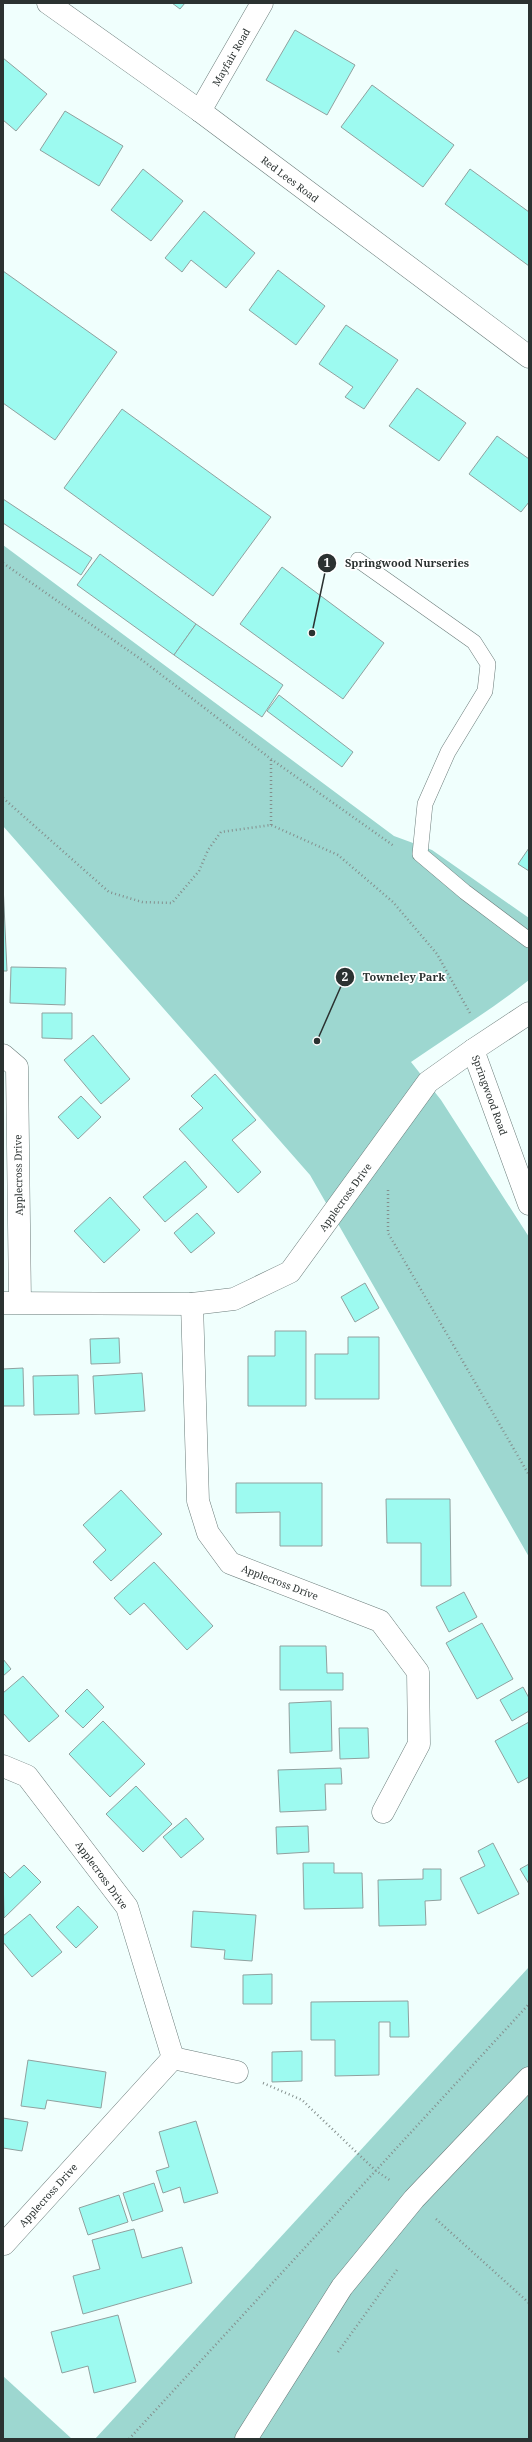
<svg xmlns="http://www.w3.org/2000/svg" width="532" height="2442" font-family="'Noto Serif',serif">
  <rect width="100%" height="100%" fill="#f0fffd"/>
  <g fill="#9dd7d0">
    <path d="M3,545L394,836L432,850L529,918V980C491,1010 450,1035 411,1062L441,1100L529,1237V1557L310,1175L3,826Z"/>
    <polygon points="529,1967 529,2439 95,2439"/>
    <polygon points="3,2376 72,2439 3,2439"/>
  </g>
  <g fill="#9dfaf0" stroke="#90a19f">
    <polygon points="172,3 185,3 180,9"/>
    <polygon points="295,30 355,65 327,115 266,80"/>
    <polygon points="3,58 47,94 16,131 3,120"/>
    <polygon points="372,85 454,145 423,187 341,127"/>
    <polygon points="65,111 123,146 99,186 40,150"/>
    <polygon points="143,169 183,201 151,241 111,210"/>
    <polygon points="470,169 529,212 529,266 445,204"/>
    <polygon points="204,211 255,253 226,288 191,260 182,272 165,258"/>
    <polygon points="278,270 325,306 296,345 249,310"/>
    <polygon points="3,271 117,352 55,440 3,403"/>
    <polygon points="346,325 398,360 364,409 345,397 353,387 319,364"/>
    <polygon points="417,388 466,423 439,461 389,426"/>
    <polygon points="122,409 271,517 213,596 64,488"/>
    <polygon points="497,436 529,459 529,502 521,512 469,474"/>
    <polygon points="3,499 92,558 81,575 3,523"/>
    <polygon points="100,554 196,624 174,655 77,585"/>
    <polygon points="282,567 384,643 343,699 240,624"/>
    <polygon points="196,624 283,685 262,717 174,655"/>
    <polygon points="279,695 353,752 342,767 267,711"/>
    <polygon points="529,848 529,871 518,864"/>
    <polygon points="3,884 7,971 3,971"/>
    <polygon points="11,967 66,968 65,1005 10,1003"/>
    <polygon points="42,1013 72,1013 72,1039 42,1038"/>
    <polygon points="93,1035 130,1079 101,1104 64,1060"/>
    <polygon points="215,1074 256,1120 232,1140 261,1172 238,1193 179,1129 203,1108 191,1096"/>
    <polygon points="81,1096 101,1117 78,1139 58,1117"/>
    <polygon points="185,1161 207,1187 165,1222 143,1197"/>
    <polygon points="110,1197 140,1230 104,1263 74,1231"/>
    <polygon points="197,1213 215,1233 191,1253 174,1233"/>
    <polygon points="365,1283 379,1308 355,1322 341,1297"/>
    <polygon points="275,1331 306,1331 306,1406 248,1406 248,1356 275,1356"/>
    <polygon points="348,1337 379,1337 379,1399 315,1399 315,1354 348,1354"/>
    <polygon points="119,1338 120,1363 91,1364 90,1339"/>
    <polygon points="23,1368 24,1406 3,1406 3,1369"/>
    <polygon points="142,1373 145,1411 95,1414 93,1376"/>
    <polygon points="78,1375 79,1414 34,1415 33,1376"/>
    <polygon points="236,1483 322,1483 322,1546 280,1546 280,1512 236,1513"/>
    <polygon points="121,1490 162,1534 111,1581 93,1562 106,1550 83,1525"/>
    <polygon points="386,1499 450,1499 451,1586 421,1586 421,1543 387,1543"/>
    <polygon points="154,1562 213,1626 187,1650 144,1603 130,1615 114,1598"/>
    <polygon points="464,1592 477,1617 449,1632 436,1607"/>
    <polygon points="482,1623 513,1679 477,1699 446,1643"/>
    <polygon points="280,1646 326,1646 327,1673 343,1673 343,1690 280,1690"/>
    <polygon points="3,1659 11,1669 3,1676"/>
    <polygon points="23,1676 59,1716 29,1742 3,1713 3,1693"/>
    <polygon points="523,1687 529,1698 529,1711 512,1721 500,1700"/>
    <polygon points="87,1689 104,1707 83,1728 65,1711"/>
    <polygon points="331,1701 332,1751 290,1753 289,1703"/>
    <polygon points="103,1721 145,1764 110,1797 69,1754"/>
    <polygon points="529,1722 529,1777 518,1783 495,1741"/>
    <polygon points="339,1728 368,1728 369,1758 340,1759"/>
    <polygon points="341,1768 342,1784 325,1784 326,1810 280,1812 278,1770"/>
    <polygon points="136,1786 172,1824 143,1852 106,1814"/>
    <polygon points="186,1818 204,1839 181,1858 163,1837"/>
    <polygon points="308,1826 309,1852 277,1854 276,1827"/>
    <polygon points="493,1843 519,1894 478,1914 460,1878 485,1866 478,1851"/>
    <polygon points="303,1863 334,1863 334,1873 362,1873 363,1908 304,1909"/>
    <polygon points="529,1864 529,1884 520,1869"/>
    <polygon points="24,1865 41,1882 4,1918 3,1871 10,1878"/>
    <polygon points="423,1869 441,1869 441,1900 425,1901 426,1925 379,1926 378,1880 423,1879"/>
    <polygon points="78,1906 98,1927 76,1948 56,1927"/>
    <polygon points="193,1911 256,1915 252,1961 224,1959 225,1950 191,1947"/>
    <polygon points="30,1914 62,1952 32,1977 3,1942 3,1936"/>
    <polygon points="272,1974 272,2004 243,2004 243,1975"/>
    <polygon points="408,2001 409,2037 390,2037 390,2022 379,2022 379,2075 335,2076 335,2040 311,2040 311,2002"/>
    <polygon points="302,2051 302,2081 272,2082 272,2052"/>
    <polygon points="28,2060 106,2072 101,2108 47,2100 45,2109 21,2106"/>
    <polygon points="3,2118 28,2122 22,2151 3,2148"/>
    <polygon points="196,2121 218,2193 184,2203 180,2187 163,2193 156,2171 169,2167 159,2132"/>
    <polygon points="154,2183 163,2211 132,2221 123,2193"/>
    <polygon points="119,2195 128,2222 88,2235 79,2208"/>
    <polygon points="134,2229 142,2258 182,2247 192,2283 83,2314 73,2276 100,2269 92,2240"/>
    <polygon points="118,2315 136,2382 94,2393 88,2366 62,2373 51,2332"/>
  </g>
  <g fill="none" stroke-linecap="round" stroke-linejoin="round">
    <defs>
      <polyline id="lane" points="358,560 474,642 488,664 485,691 448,752 425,804 420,854 465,892 529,940"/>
      <g id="street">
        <polyline points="200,111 262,3"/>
        <polyline points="529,1013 473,1050 529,1204"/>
        <polyline points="3,1055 17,1067 20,1302"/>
        <polyline points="3,1303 192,1304 234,1299 290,1272 428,1082 473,1050"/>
        <polyline points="192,1304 198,1501 208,1533 230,1563 380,1621 418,1672 419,1744 383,1812"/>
        <polyline points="3,1766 27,1776 127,1907 173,2058"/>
        <polyline points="173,2058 237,2072"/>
        <polyline points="4,2244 173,2058"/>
        <polyline points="246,2439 342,2287 414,2199 529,2078"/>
      </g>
      <polyline id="secondary" points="48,3 200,111 529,357"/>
    </defs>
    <use href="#lane" stroke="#6c7d7b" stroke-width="16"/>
    <use href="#street" stroke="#6c7d7b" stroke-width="23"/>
    <use href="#secondary" stroke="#6c7d7b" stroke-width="23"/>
    <g stroke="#848f8d" stroke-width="2.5" stroke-dasharray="1 3" stroke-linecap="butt">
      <polyline points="3,563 142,660 271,759 394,846"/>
      <polyline points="3,798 109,892 142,902 172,903 199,871 208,850 221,832 271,825 338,855 393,902 437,954 471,1015"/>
      <polyline points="271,825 271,759"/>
      <polyline points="388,1190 388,1233 529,1475"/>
      <polyline points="263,2083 302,2100 375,2170 391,2181"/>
      <polyline points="436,2219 529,2303"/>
      <polyline points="338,2352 397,2270"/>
      <polyline points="129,2439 529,2004"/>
    </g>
    <use href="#lane" stroke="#fff" stroke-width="15"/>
    <use href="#street" stroke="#fff" stroke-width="22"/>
    <use href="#secondary" stroke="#fff" stroke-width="22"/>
  </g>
  <g text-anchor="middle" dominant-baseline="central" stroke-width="3.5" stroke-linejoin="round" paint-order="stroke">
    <g font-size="10" fill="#2b3231" stroke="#fff">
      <text transform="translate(231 57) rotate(-60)">Mayfair Road</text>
      <text transform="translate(290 179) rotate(37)">Red Lees Road</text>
      <text transform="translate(490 1095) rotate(70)">Springwood Road</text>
      <text transform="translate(18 1175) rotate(-91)">Applecross Drive</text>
      <text transform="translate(345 1197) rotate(-54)">Applecross Drive</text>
      <text transform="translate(280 1582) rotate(21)">Applecross Drive</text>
      <text transform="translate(102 1875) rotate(54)">Applecross Drive</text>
      <text transform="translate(48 2195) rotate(-48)">Applecross Drive</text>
    </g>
  </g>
  <path fill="none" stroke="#2b3231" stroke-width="1.5" d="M312 633L327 563M317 1041L345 977"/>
  <g fill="#2b3231" stroke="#fff" stroke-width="1.5">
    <circle cx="312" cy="633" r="4"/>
    <circle cx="317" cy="1041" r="4"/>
    <circle cx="327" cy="563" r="10"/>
    <circle cx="345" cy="977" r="10"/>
  </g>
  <g font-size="12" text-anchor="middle" font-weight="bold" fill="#fff">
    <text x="327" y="567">1</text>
    <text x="345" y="981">2</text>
  </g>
  <g font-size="11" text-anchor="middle" font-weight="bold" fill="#2b3231" stroke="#fff" stroke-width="3.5" stroke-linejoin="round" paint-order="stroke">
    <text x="407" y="567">Springwood Nurseries</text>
    <text x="404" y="981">Towneley Park</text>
  </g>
  <rect width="532" height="2442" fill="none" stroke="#2b3231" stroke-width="8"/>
</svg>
